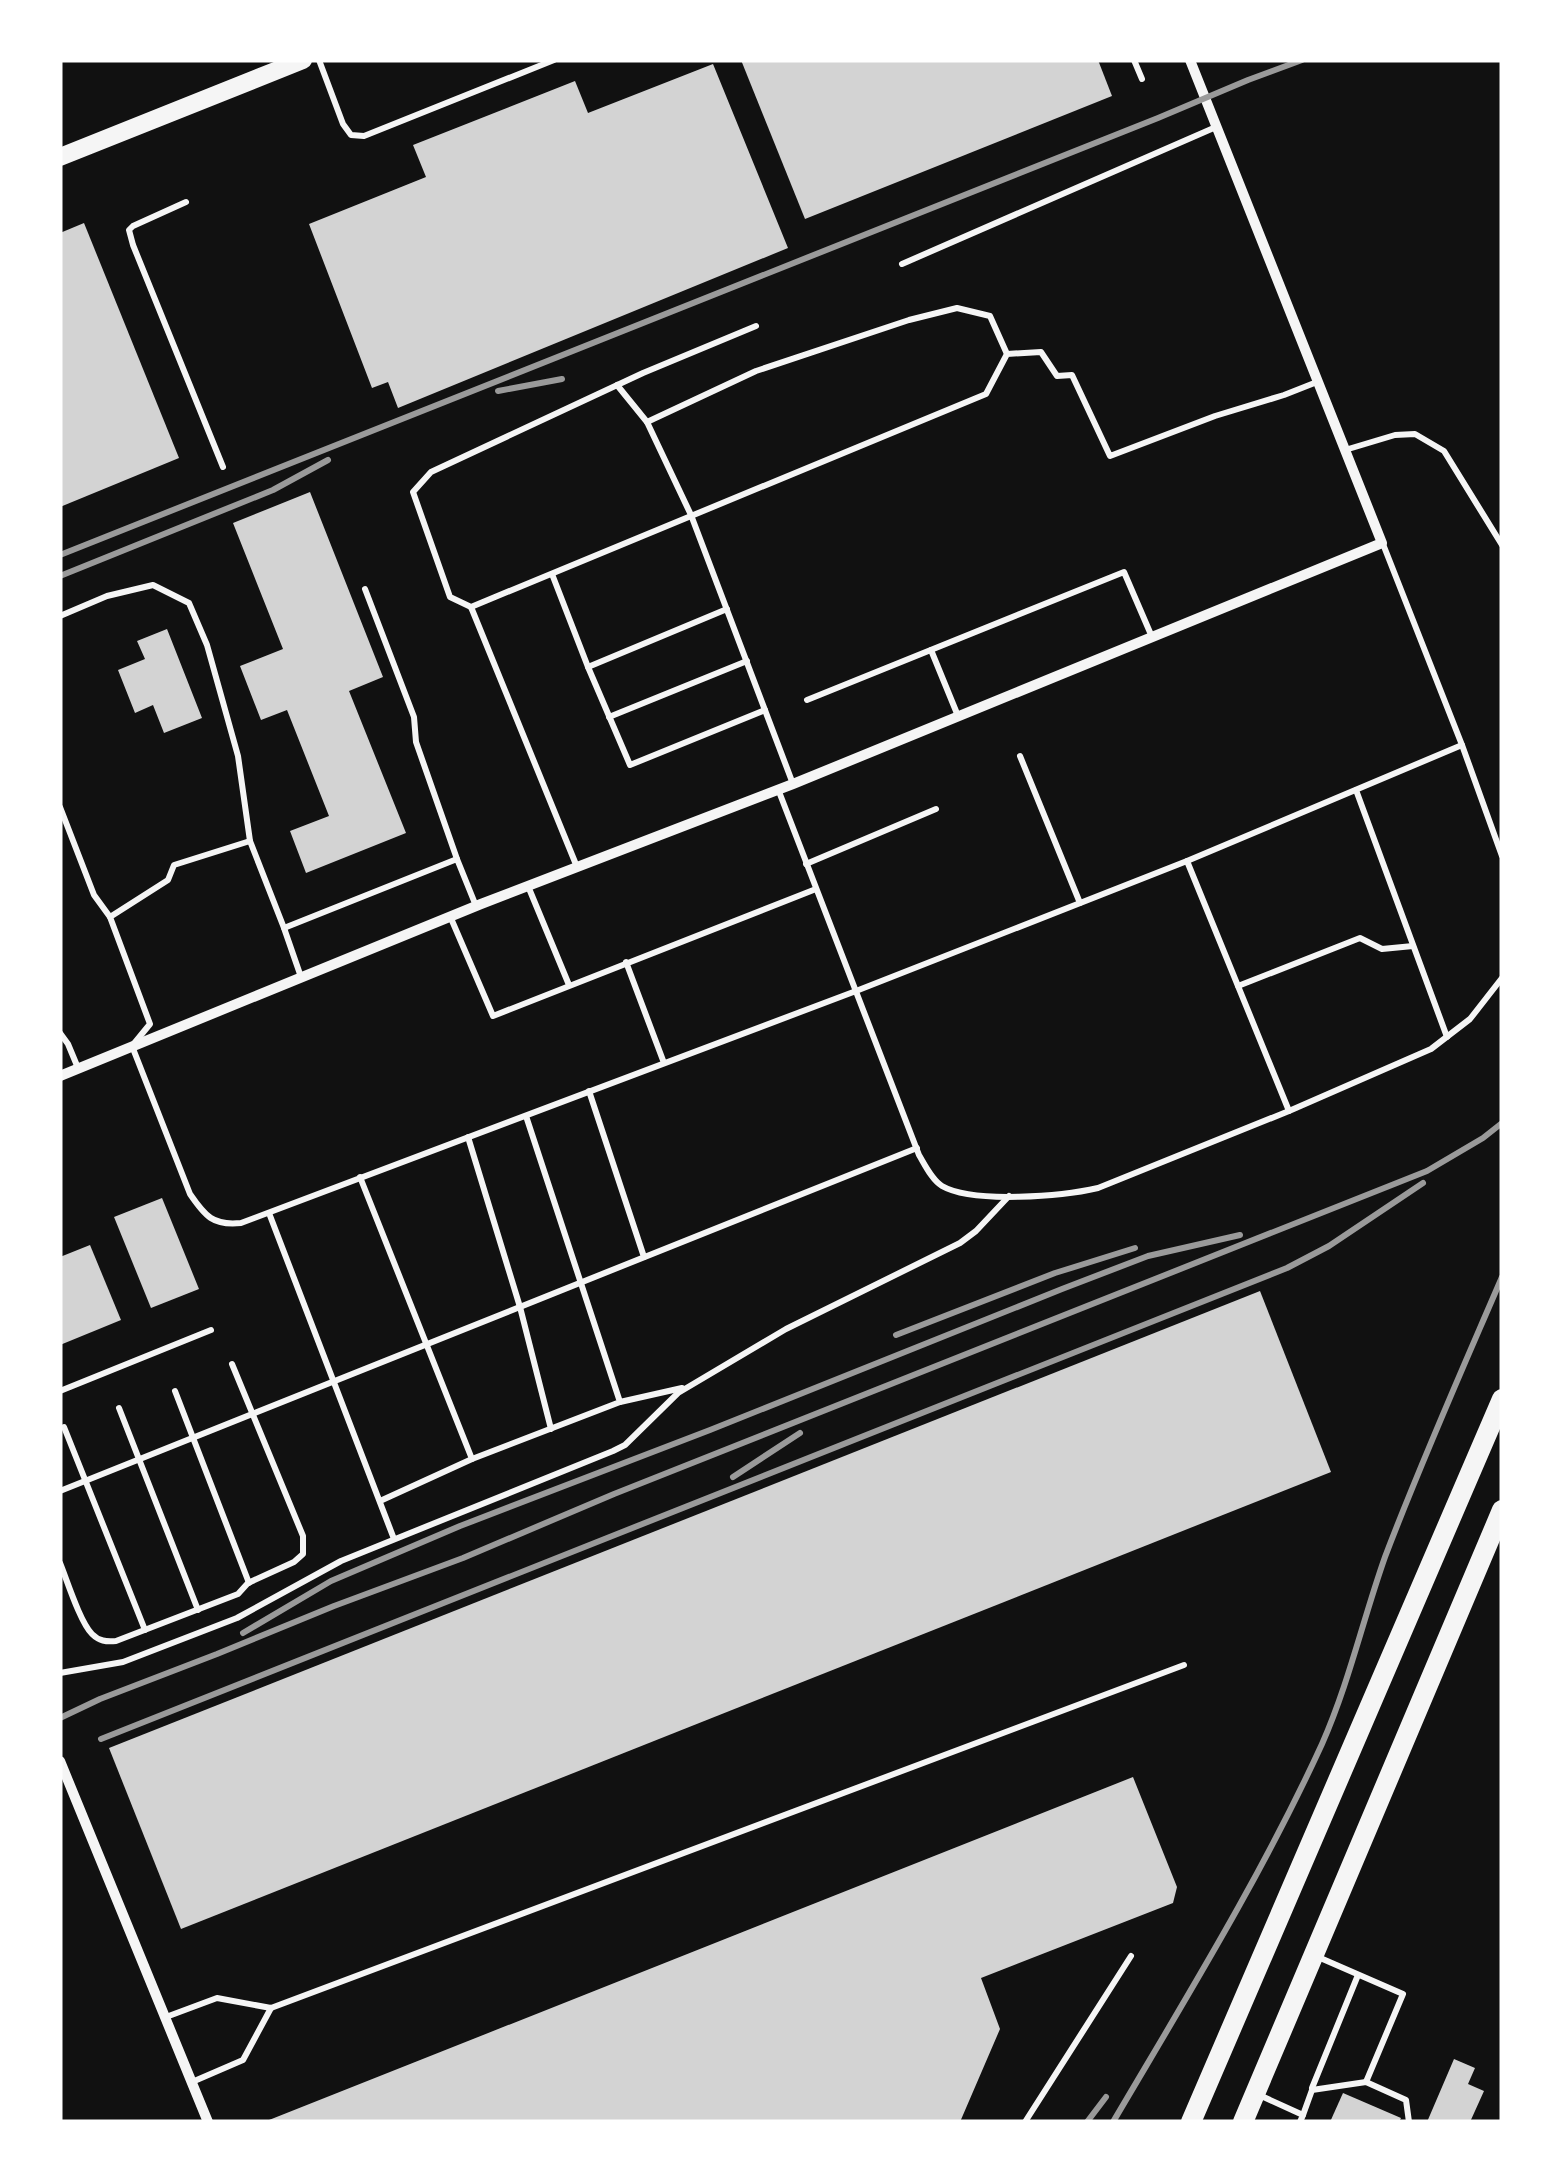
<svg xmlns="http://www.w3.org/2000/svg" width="1562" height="2182" font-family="Montserrat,sans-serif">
  <rect width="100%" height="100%" fill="#111"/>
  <g fill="#d3d3d3">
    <polygon points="741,60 1098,60 1112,96 805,219"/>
    <polygon points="713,64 788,248 398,408 388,382 372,388 309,224 426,177 413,145 575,81 588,113"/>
    <polygon points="84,223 179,458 60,507 60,233"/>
    <polygon points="310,492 383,677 349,691 406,833 306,873 290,831 329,816 287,710 261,720 240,666 283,649 233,523"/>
    <polygon points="167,629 202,718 164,733 153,705 135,713 118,670 145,659 137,641"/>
    <polygon points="162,1198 199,1289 151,1308 114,1217"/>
    <polygon points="90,1245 121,1320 60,1345 60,1257"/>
    <polygon points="1260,1291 1331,1472 181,1929 109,1748"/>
    <polygon points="1133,1777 1177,1887 1173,1903 981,1978 1000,2029 960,2122 264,2122"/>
    <polygon points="1454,2059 1475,2068 1468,2084 1484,2091 1470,2122 1427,2122"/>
    <polygon points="1343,2093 1401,2118 1399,2122 1330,2122"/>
  </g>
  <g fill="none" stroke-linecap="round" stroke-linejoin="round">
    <g stroke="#f5f5f5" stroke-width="6">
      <polyline points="319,60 343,124 351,135 364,136 554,60"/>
      <polyline points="1134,60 1142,79"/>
      <polyline points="186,202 133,226 129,230 133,245 223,467"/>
      <polyline points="902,264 1216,127"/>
      <polyline points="756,326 643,373 431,472 413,492 450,597 471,607 986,394 1007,354 1041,352 1057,376 1072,375 1110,456 1215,416 1284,395 1317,382"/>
      <polyline points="617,385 647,422"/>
      <polyline points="1345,450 1395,435 1415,434 1444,451 1502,545"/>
      <polyline points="552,574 588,667 630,765 765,710"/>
      <polyline points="365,589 414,717 416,742 457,859"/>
      <polyline points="471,607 577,867"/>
      <polyline points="60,616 107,596 153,585 189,603 207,645 238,756 250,841"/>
      <polyline points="931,650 958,716"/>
      <polyline points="588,667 727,609"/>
      <polyline points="807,700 1124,572 1152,637"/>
      <polyline points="609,717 747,661"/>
      <polyline points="1462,745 1502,856"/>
      <polyline points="1020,756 1080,903"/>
      <polyline points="793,784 691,515 647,422 756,371 909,320 957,308 990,316 1007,354"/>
      <path d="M778,789L919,1155C925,1165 932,1180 942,1186C973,1204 1064,1196 1098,1188L1289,1111L1187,861L1462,745L1383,544"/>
      <polyline points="1356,790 1447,1037"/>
      <polyline points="60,807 94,895 110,917"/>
      <polyline points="806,864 936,809"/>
      <polyline points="528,886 569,985"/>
      <polyline points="450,916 493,1016 816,889"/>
      <path d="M284,928L250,841L174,865L168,880L110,917L150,1024L132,1046L190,1194C205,1216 213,1226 241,1223L856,991L1187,861"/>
      <polyline points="626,962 664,1063"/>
      <polyline points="301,977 284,928 457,859 476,906"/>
      <polyline points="1238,986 1360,938 1382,949 1413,946"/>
      <polyline points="60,1033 68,1044 78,1068"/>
      <polyline points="589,1091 644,1257"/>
      <polyline points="1289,1111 1431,1049 1470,1019 1502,978"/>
      <polyline points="468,1137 520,1307 551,1429"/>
      <polyline points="360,1177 472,1459 620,1402 526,1116"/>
      <polyline points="269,1213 394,1539"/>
      <polyline points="60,1391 211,1330"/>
      <polyline points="175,1391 249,1583"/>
      <polyline points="620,1402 682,1388"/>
      <polyline points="119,1408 198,1610"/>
      <polyline points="64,1427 145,1630"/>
      <polyline points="60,1491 917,1148"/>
      <polyline points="380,1501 472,1459"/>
      <path d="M60,1563C67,1580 80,1622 92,1634C99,1641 106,1642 116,1641L238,1594L248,1583L294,1562L303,1554V1536L232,1364"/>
      <polyline points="60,1673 123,1662 237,1618 341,1561 613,1451 625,1445 678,1393 786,1329 960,1243 976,1231 1009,1196"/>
      <polyline points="1318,1957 1403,1994 1366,2082"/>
      <polyline points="166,2017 217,1998 271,2008 1184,1665"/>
      <polyline points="192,2082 243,2060 271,2008"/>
      <polyline points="1312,2088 1358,1975"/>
      <polyline points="1257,2094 1303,2115 1300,2122"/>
      <polyline points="1303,2115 1312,2090 1366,2082 1406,2100 1409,2122"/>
      <polyline points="1025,2122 1131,1956"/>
    </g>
    <g stroke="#f5f5f5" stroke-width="10">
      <polyline points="60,1076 481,904 793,784 1382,543 1190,60"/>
      <polyline points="60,1761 208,2122"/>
    </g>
    <polyline stroke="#f5f5f5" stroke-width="18" points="60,157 303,60"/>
    <g stroke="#f5f5f5" stroke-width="20">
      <polyline points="1191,2122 1502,1399"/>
      <polyline points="1243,2122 1502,1510"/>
    </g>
    <g stroke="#9a9a9a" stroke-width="6">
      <polyline points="498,391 562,379"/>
      <polyline points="60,555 1158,118 1248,80 1302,60"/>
      <polyline points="60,576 273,490 328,460"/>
      <polyline points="896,1335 1055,1273 1135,1248"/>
      <polyline points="733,1477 800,1433"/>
      <polyline points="243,1633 331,1581 460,1526 710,1430 1062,1289 1148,1256 1240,1235"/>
      <polyline points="60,1718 100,1699 217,1654 334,1606 463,1558 614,1494 1427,1171 1483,1138 1502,1123"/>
      <polyline points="101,1739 1287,1268 1329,1246 1423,1183"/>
      <polyline points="1087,2122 1106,2097"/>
      <path d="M1113,2122C1186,1998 1262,1875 1322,1744C1349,1683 1363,1619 1385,1557C1421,1462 1462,1370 1502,1277"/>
    </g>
  </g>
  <rect width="1562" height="2182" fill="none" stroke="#ffffff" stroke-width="125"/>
</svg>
